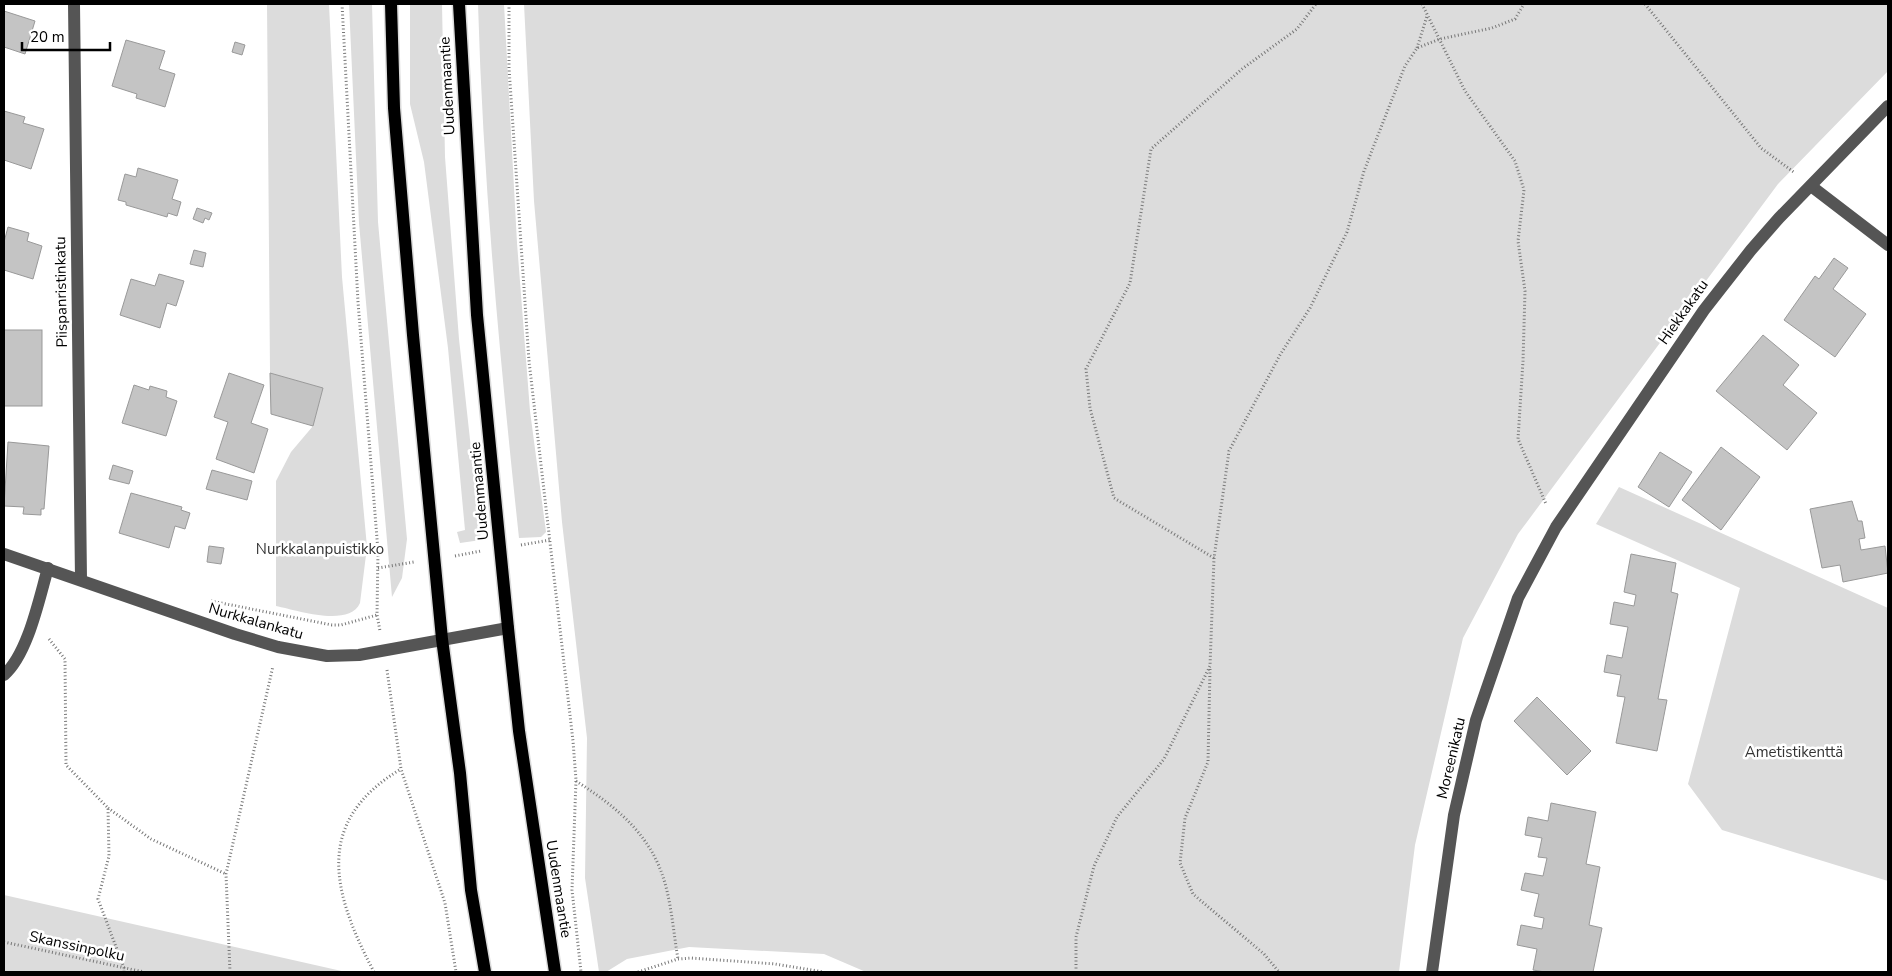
<svg xmlns="http://www.w3.org/2000/svg" width="1892" height="976" font-family="'Nunito Sans',sans-serif">
  <rect width="100%" height="100%" fill="#fff"/>
  <g fill="#dcdcdc">
    <path d="M267,4H329L342,277L367,547L360,603C349,628 296,610 276,606V481L291,452L313,426L323,388L270,373Z"/>
    <polygon points="349,4 372,4 378,222 407,539 402,578 392,597 359,223"/>
    <polygon points="410,4 442,4 445,157 459,339 481,540 460,543 457,532 465,530 448,348 424,162 410,104"/>
    <path d="M478,4H504L517,243L530,411L546,532L541,537L519,538C500,360 483,182 478,4Z"/>
    <polygon points="524,4 1888,4 1888,71 1778,184 1518,534 1463,638 1415,845 1399,972 866,972 824,954 689,947 627,959 606,972 599,972 585,878 587,738 562,522 534,201"/>
    <polygon points="1619,487 1888,608 1888,881 1722,830 1688,784 1740,588 1596,524"/>
    <polygon points="4,895 346,972 4,972"/>
  </g>
  <g fill="#c4c4c4" stroke="#999">
    <polygon points="4,11 35,21 25,54 4,47"/>
    <polygon points="126,40 165,51 159,69 175,74 165,107 136,98 137,94 112,86"/>
    <polygon points="235,42 245,45 242,55 232,52"/>
    <polygon points="4,111 25,117 23,123 44,129 31,169 4,160"/>
    <polygon points="138,168 178,180 172,199 181,202 177,216 168,213 167,217 126,205 126,202 118,200 125,174 136,177"/>
    <polygon points="197,208 212,213 209,220 205,218 203,223 193,219"/>
    <polygon points="8,227 29,233 27,241 42,246 33,279 4,270 4,242"/>
    <polygon points="194,250 206,253 203,267 190,264"/>
    <polygon points="1834,258 1848,268 1833,289 1866,314 1835,357 1784,320 1815,276 1819,279"/>
    <polygon points="159,274 184,281 176,306 167,303 160,328 120,315 131,279 155,286"/>
    <rect x="4" y="330" width="38" height="76"/>
    <polygon points="1763,335 1799,365 1783,385 1817,413 1787,450 1716,391"/>
    <polygon points="229,373 264,385 251,423 268,429 254,473 216,459 228,422 214,417"/>
    <polygon points="270,373 323,388 313,426 271,414"/>
    <polygon points="134,385 149,390 150,386 167,391 166,397 177,401 166,436 122,423"/>
    <polygon points="8,442 49,446 44,509 41,509 41,515 23,514 24,507 4,506"/>
    <polygon points="1721,447 1760,477 1721,530 1682,500"/>
    <polygon points="1660,452 1692,472 1669,507 1638,487"/>
    <polygon points="113,465 133,471 129,484 109,479"/>
    <polygon points="212,470 252,481 247,500 206,489"/>
    <polygon points="131,493 182,507 181,510 190,513 185,529 175,526 169,548 119,533"/>
    <polygon points="1852,501 1858,521 1862,521 1865,538 1859,539 1861,550 1885,546 1888,573 1843,582 1840,565 1822,568 1810,509"/>
    <polygon points="209,546 224,548 221,564 207,562"/>
    <polygon points="1631,554 1676,563 1671,592 1678,594 1658,699 1667,700 1657,751 1616,743 1625,697 1617,696 1621,675 1604,672 1607,655 1622,658 1628,627 1610,624 1614,602 1634,606 1636,595 1624,592"/>
    <polygon points="1537,697 1591,751 1567,775 1514,721"/>
    <polygon points="1551,803 1596,812 1586,864 1600,867 1589,925 1602,928 1593,972 1545,972 1533,970 1537,949 1517,945 1521,925 1542,929 1544,918 1534,916 1539,894 1521,890 1525,873 1543,876 1547,858 1538,857 1542,838 1525,835 1528,817 1548,821"/>
  </g>
  <g fill="none" stroke-linecap="round" stroke-linejoin="round">
    <defs>
      <g id="major">
        <polyline points="391,4 394,108 413,335 442,639 460,773 471,890 485,972"/>
        <polyline points="459,4 477,315 508,628 519,731 555,972"/>
      </g>
    </defs>
    <use href="#major" stroke="#dbdbdb" stroke-width="15"/>
    <g stroke="#777" stroke-width="3" stroke-dasharray="1 2.5" stroke-linecap="butt">
      <polyline points="342,4 358,302 378,551 377,615 380,631"/>
      <polyline points="509,4 509,68 529,361 573,741 576,780 572,890 581,972"/>
      <polyline points="1422,4 1465,91 1515,161 1524,190 1518,241 1525,291 1523,361 1518,439 1546,504"/>
      <polyline points="1645,4 1761,148 1795,173"/>
      <polyline points="1417,48 1427,16"/>
      <polyline points="521,545 550,540"/>
      <polyline points="455,556 481,551"/>
      <polyline points="1214,558 1114,498 1090,408 1086,369 1130,283 1151,149 1242,69 1297,29 1316,4"/>
      <polyline points="378,568 414,562"/>
      <polyline points="211,601 332,625 341,625 377,615"/>
      <polyline points="49,639 65,659 66,765 108,808 109,856 98,899 124,968 124,972"/>
      <polyline points="1210,669 1208,762 1185,818 1180,863 1193,894 1264,954 1279,972"/>
      <polyline points="387,670 401,769 445,903 456,972"/>
      <path d="M576,781C618,808 653,836 666,887C672,910 674,936 678,959"/>
      <polyline points="108,808 151,839 226,874"/>
      <polyline points="4,942 144,972"/>
      <polyline points="230,972 226,874 273,666"/>
      <path d="M374,972C333,894 312,822 401,769"/>
      <polyline points="638,972 678,959 691,958 775,964 824,972"/>
      <polyline points="1076,972 1076,937 1094,866 1117,817 1164,759 1210,666 1214,558 1229,451 1280,355 1310,308 1347,232 1364,171 1405,66 1417,48 1440,39 1492,28 1515,19 1524,4"/>
    </g>
    <g stroke="#555" stroke-width="12">
      <polyline points="74,4 81,579"/>
      <polyline points="1811,186 1888,245"/>
      <polyline points="4,554 235,634 278,647 327,656 359,655 508,628"/>
      <path d="M4,675C28,654 39,599 48,568"/>
      <polyline points="1432,972 1454,815 1476,720 1518,598 1556,527 1704,310 1751,250 1779,218 1888,106"/>
    </g>
    <use href="#major" stroke="#000" stroke-width="12"/>
  </g>
  <g text-anchor="middle" dominant-baseline="central" stroke-width="5" stroke-linejoin="round" paint-order="stroke">
    <g font-size="15" fill="#000" stroke="#fff">
      <text transform="translate(447 86) rotate(-93)">Uudenmaantie</text>
      <text transform="translate(61 292) rotate(-91)">Piispanristinkatu</text>
      <text transform="translate(1683 312) rotate(-55)">Hiekkakatu</text>
      <text transform="translate(479 491) rotate(-95)">Uudenmaantie</text>
      <text transform="translate(256 621) rotate(16)">Nurkkalankatu</text>
      <text transform="translate(1451 758) rotate(-77)">Moreenikatu</text>
      <text transform="translate(559 889) rotate(81)">Uudenmaantie</text>
      <text transform="translate(77 946) rotate(12)">Skanssinpolku</text>
    </g>
    <g font-size="15" fill="#333" stroke="#fff">
      <text x="320" y="549">Nurkkalanpuistikko</text>
      <text x="1794" y="752">Ametistikenttä</text>
    </g>
  </g>
  <rect width="1892" height="976" fill="none" stroke="#000000" stroke-width="10"/>
  <path d="M22 42v8h88v-8" fill="none" stroke="#000000" stroke-width="2.5"/>
  <text x="30" y="42" font-size="15" fill="#000000" stroke="#ffffff" stroke-width="4" paint-order="stroke">20 m</text>
</svg>
